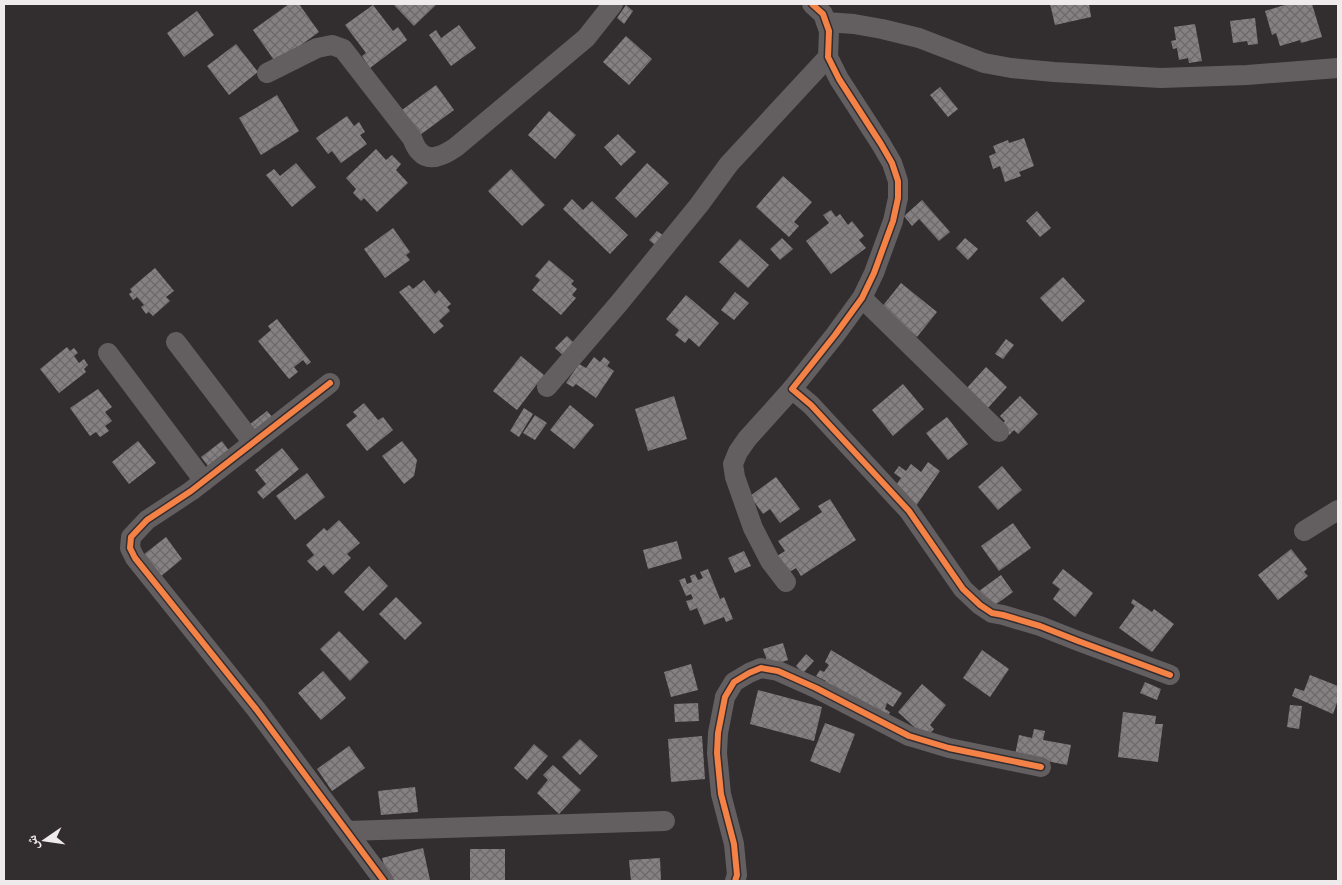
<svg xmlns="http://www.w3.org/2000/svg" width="1342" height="885" font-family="'PT Sans Narrow','Noto Naskh Arabic',sans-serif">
  <defs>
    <pattern id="building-cross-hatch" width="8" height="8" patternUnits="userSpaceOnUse" patternTransform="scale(1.25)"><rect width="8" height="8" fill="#858182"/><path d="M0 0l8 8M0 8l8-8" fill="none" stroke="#6d696a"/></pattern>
  </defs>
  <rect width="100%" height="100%" fill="#322e30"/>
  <g fill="url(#building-cross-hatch)">
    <polygon points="289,4 299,4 319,32 276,63 253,30"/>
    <polygon points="393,4 437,4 414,26"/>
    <polygon points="1050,4 1089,4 1091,17 1055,25"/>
    <polygon points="1288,4 1312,4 1322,37 1301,43 1300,40 1280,46 1276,33 1272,35 1265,11"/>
    <polygon points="373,5 393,31 398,27 407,40 370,68 362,56 366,53 345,25"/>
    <polygon points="626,5 633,11 624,24 617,18"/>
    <polygon points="197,11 214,35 184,57 167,33"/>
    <polygon points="1255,18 1258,44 1248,45 1247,41 1233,43 1230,21"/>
    <polygon points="1195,24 1202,61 1189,63 1188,58 1179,60 1177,48 1173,49 1171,41 1176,40 1174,27"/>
    <polygon points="459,25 476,48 451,66 429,35 436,30 441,38"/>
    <polygon points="626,36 652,59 629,85 603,62"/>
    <polygon points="236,44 258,72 229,95 207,66"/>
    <polygon points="436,85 454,110 420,135 402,110"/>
    <polygon points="940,87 958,109 948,117 930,95"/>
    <polygon points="277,95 299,131 261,155 239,118"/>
    <polygon points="549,111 576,135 555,159 528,135"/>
    <polygon points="347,116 354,126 359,122 365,132 360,135 367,144 341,163 332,151 328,154 316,138"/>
    <polygon points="618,134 636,152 621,166 604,147"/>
    <polygon points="1024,138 1034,166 1019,172 1021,176 1005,182 1000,166 993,169 989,156 996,153 993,146 1008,140 1009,143"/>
    <polygon points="376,149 386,160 392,155 401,164 396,170 408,183 377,212 364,198 361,201 353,193 356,189 346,178"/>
    <polygon points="296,163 316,187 292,207 266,175 274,169 280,176"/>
    <polygon points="647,163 669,183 636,218 615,198"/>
    <polygon points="511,169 545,205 522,226 488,191"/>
    <polygon points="783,176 812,202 794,222 799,226 789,237 756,207"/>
    <polygon points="572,199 583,210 592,201 628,235 610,254 563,209"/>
    <polygon points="922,200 950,232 939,241 919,219 912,226 904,216"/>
    <polygon points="831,210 836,217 840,214 848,225 852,221 864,236 859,240 866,248 831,274 806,241 829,223 823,215"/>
    <polygon points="1037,211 1051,228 1040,237 1026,221"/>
    <polygon points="393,228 410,252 406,255 410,260 385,278 364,249"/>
    <polygon points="657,231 664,236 656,246 649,240"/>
    <polygon points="782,238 793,249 780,260 770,249"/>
    <polygon points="965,238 978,249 968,260 956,248"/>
    <polygon points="740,239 769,265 748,288 719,262"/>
    <polygon points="549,260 574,281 571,284 577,289 572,295 576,298 561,315 532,290 540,280 535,276"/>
    <polygon points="155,268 174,291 166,297 170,301 153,316 149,312 146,314 141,307 144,305 137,297 133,300 129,294 132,292 130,289"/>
    <polygon points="1063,277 1085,301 1062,322 1040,298"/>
    <polygon points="424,280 435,294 439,290 451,304 447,307 450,311 439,321 444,326 434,334 399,292 409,285 413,289"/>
    <polygon points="901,283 937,312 917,337 881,308"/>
    <polygon points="735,292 749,303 734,320 721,310"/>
    <polygon points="686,295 719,323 699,347 689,338 685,343 675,335 679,330 666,319"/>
    <polygon points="277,319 311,362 307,365 303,360 294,367 298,372 289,379 258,341 271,330 268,326"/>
    <polygon points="567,336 577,346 566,358 555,348"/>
    <polygon points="1006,339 1014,345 1003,359 995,354"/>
    <polygon points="67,347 70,351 74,348 78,353 74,356 79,363 84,359 88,365 84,369 86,372 59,393 40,369"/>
    <polygon points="521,356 544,375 517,410 493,391"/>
    <polygon points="594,357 600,362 604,357 610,362 607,366 614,371 596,398 576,384 573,387 566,383 579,364 586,368"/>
    <polygon points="986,367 1007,387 987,409 966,389"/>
    <polygon points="903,384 924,409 893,436 872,410"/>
    <polygon points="98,389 112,407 105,412 112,421 105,426 109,431 100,437 96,432 90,436 70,408"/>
    <polygon points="674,396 687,439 648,451 635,409"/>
    <polygon points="1020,396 1038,414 1018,434 1014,430 1009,435 1000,426 1005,421 1000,416"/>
    <polygon points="364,403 378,420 383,417 393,430 367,451 346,425 357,416 353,412"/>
    <polygon points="570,405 594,425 574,449 550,430"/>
    <polygon points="524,408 533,414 519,437 510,431"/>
    <polygon points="267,411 274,419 253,436 246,427"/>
    <polygon points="535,415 547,423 535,440 523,433"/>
    <polygon points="947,417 968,444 948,460 926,433"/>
    <polygon points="138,441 156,463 129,484 112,462"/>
    <polygon points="222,441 230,452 209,467 201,457"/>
    <polygon points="402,441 417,460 414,476 404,484 382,456"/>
    <polygon points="282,448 299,469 263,499 257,492 266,484 255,470"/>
    <polygon points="928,462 940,471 916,506 893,489 901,478 894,473 899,466 906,471 911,464 921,472"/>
    <polygon points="1002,466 1022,490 998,510 978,487"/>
    <polygon points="307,473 325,497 295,520 276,496"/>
    <polygon points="776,477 800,509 780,523 770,509 763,514 750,496"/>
    <polygon points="830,499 856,540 801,576 796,568 788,573 777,556 785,551 778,541 822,512 818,506"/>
    <polygon points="339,520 360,543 347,554 351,558 333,575 324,565 317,571 307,561 314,555 306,545 324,528 327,531"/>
    <polygon points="1013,523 1031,548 999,571 981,546"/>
    <polygon points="166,537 182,559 160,577 143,555"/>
    <polygon points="677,541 682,559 648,569 643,550"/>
    <polygon points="1291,549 1307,569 1304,572 1308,576 1278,600 1258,575"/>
    <polygon points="744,551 751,566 735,573 728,558"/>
    <polygon points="369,566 388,586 363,611 344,592"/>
    <polygon points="708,569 720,599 724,597 733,619 726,622 724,617 704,625 697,608 690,611 686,601 693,599 691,594 686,596 679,580 685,578 687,584 692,582 690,576 695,574 698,580 703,578 700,572"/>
    <polygon points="1063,569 1093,593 1075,617 1053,599 1060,589 1052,583"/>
    <polygon points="1001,575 1013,592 991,608 979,591"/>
    <polygon points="396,597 422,623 405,640 379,614"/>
    <polygon points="1133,599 1152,612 1154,609 1174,624 1152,652 1119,628 1135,606 1131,603"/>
    <polygon points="339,631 369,662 350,681 320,649"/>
    <polygon points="783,643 788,660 769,666 763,649"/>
    <polygon points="831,650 902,693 893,707 887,703 885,709 890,712 887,718 832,685 829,690 823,686 826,681 816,676 820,670 824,672 829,665 825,662"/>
    <polygon points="982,650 1009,669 990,697 963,678"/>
    <polygon points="806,654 814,661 803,673 796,666"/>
    <polygon points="691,664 698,690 671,697 664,672"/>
    <polygon points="323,671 346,698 321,720 298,693"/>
    <polygon points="1310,675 1338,686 1338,700 1333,714 1292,696 1295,688 1304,691"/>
    <polygon points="1145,682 1161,689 1157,700 1140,693"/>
    <polygon points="922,684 946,705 930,725 934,729 926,738 898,712"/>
    <polygon points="758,690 822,707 814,741 750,724"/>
    <polygon points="698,703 699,721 675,722 674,704"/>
    <polygon points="1290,705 1302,706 1299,729 1287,727"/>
    <polygon points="1123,712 1156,716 1155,724 1163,724 1158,762 1118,757"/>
    <polygon points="825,723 855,734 840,773 810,761"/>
    <polygon points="1034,729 1045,731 1043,740 1071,745 1067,765 1015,755 1019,735 1032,738"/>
    <polygon points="702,736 705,779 671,782 668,739"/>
    <polygon points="580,739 598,756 580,775 562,757"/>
    <polygon points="534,744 548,756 527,780 514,768"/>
    <polygon points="349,746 365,768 332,791 317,769"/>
    <polygon points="553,765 581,790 559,814 537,793 548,780 543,775"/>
    <polygon points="415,787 418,812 381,815 378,791"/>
    <polygon points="423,848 430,880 388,881 382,858"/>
    <rect x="470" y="849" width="35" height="32"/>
    <polygon points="660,858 661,881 631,881 629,860"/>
  </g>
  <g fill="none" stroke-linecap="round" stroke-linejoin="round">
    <g stroke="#635f60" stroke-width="20">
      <polyline points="812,4 823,14 829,31 828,57 839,79 881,144 892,163 898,181 898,198 893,221 874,273 862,298 835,335 792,389 811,405 909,511 963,589 980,605 992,613 1003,615 1040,626 1078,641 1170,675"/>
      <polyline points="826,22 854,24 882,29 919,38 984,63 1011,68 1054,72 1161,78 1247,75 1338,68"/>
      <path d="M267,73L317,48L332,45L343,49L412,138C414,143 416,149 420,152C430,163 446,154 456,147L586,38L613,4"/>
      <polyline points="862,298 999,432"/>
      <polyline points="176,342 253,443"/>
      <polyline points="108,353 204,481"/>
      <polyline points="330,383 191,491 147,520 131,537 130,548 135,558 256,709 384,881"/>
      <polyline points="547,387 620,302 699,205 729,164 828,57"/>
      <polyline points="1304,531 1338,510"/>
      <polyline points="786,582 770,561 753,528 735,477 733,464 738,452 747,439 792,389"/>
      <polyline points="347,831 665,821"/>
      <polyline points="735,881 737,875 734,844 721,794 717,753 718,733 725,697 734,682 749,673 761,668 778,671 816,688 909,736 949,748 1041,767"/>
    </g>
    <defs>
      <g id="cycleway">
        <polyline points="812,4 823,14 829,31 828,57 839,79 881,144 892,163 898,181 898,198 893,221 874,273 862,298 835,335 792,389 811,405 909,511 963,589 980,605 992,613 1003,615 1040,626 1078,641 1170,675"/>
        <polyline points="330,383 191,491 147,520 131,537 130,548 135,558 256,709 384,881"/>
        <polyline points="735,881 737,875 734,844 721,794 717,753 718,733 725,697 734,682 749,673 761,668 778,671 816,688 909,736 949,748 1041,767"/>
      </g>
    </defs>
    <use href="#cycleway" stroke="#342c2f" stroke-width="9"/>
    <use href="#cycleway" stroke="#f48246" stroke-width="6"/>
  </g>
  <rect width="1342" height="885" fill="none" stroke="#efeaec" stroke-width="10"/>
  <g transform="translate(45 840) rotate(257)" stroke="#342c2f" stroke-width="4" paint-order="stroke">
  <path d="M0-4L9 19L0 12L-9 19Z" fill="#efeaec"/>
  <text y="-8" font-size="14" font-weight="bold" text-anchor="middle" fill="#efeaec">ش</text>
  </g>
</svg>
